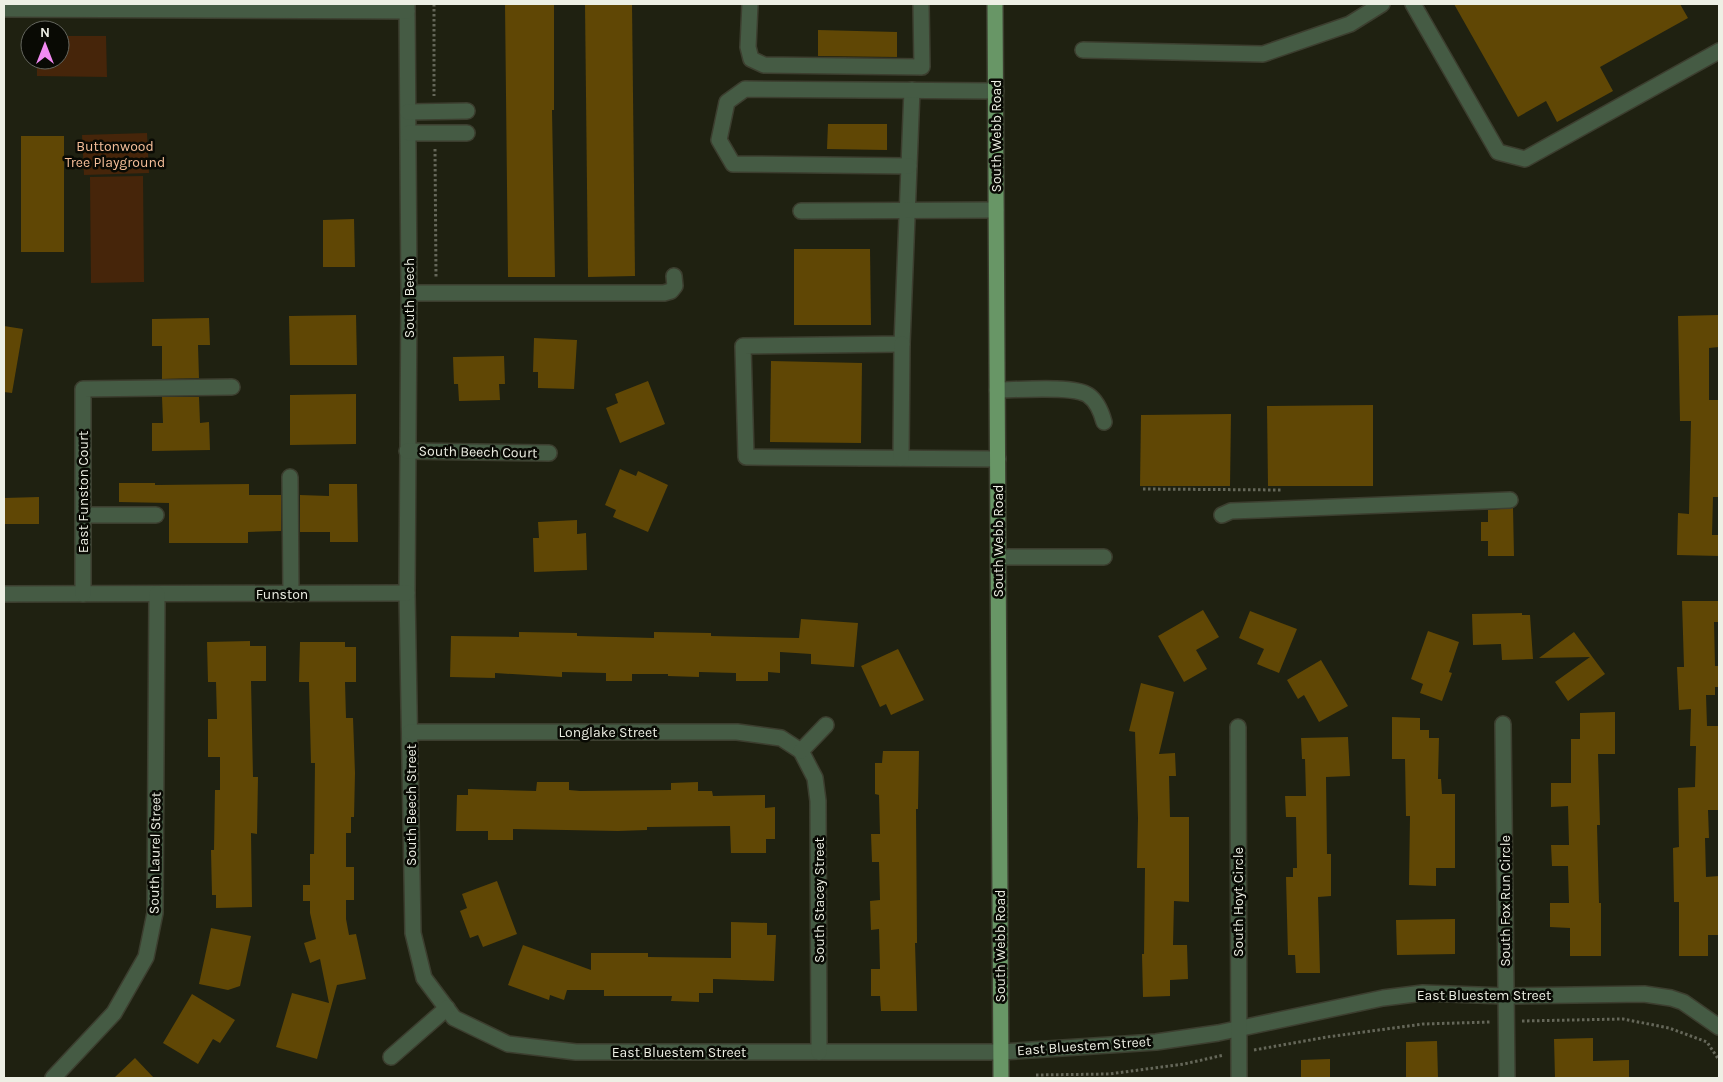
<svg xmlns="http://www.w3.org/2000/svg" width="1723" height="1082" font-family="Karla,sans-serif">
  <rect width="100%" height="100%" fill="#1f2111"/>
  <g fill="#46250a">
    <polygon points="60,36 106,36 107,77 37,76 37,60 60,60"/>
    <polygon points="147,133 149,173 84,175 82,135"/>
    <polygon points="143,176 144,282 91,283 90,177"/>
  </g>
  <g fill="#604705">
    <polygon points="505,4 554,4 554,110 552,110 555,277 508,277"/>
    <polygon points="585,4 632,4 635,276 588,277"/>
    <polygon points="1454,4 1680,4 1688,18 1600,67 1613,91 1557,122 1546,101 1518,117"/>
    <polygon points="818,30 897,32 897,57 818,56"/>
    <polygon points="828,124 887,124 887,150 827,149"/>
    <rect x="21" y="136" width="43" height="116"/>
    <polygon points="354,219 355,267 323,267 323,220"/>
    <polygon points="794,249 870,249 871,325 794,325"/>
    <polygon points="356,315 357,365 290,365 289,316"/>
    <polygon points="1719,315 1719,347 1709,348 1709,400 1719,400 1719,497 1713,497 1712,535 1719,535 1719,556 1677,555 1678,513 1689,514 1691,421 1680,421 1678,316"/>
    <polygon points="209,318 210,345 198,345 199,378 162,379 162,346 152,346 152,319"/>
    <polygon points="4,326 23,329 12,393 4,392"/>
    <polygon points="534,338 577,340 574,389 538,388 538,372 533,372"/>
    <polygon points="504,356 505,384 499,384 500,400 459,401 458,384 454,384 453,357"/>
    <polygon points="771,361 862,363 861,443 770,442"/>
    <polygon points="648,381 665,424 620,443 606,408 618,403 615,394"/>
    <polygon points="356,394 356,444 290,445 290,395"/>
    <polygon points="162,397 199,397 200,423 209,422 210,450 152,451 152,423 163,423"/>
    <polygon points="1373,405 1373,486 1268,486 1267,406"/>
    <polygon points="1231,414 1230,486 1140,486 1141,415"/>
    <polygon points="620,469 636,476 638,471 668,485 648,532 613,517 616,510 605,505"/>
    <polygon points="119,483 155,483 155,485 249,484 249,495 281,495 281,531 248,532 248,543 169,543 169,503 119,502"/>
    <polygon points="329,484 357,484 358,542 330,542 330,532 300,532 300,495 329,496"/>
    <polygon points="39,497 39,524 4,524 4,498"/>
    <polygon points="1513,508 1514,556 1488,556 1488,541 1481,541 1481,522 1488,522 1488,510"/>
    <polygon points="577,520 577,534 586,533 587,570 534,572 533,538 539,538 538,522"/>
    <polygon points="1682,601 1719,601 1719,622 1714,622 1715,666 1719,666 1719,687 1715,687 1715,695 1706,695 1707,726 1719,726 1719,810 1708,810 1709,838 1705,838 1706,877 1719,876 1719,935 1708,935 1708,956 1679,956 1679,902 1674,902 1673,848 1679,847 1678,788 1695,787 1696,746 1690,746 1691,709 1679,710 1677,667 1684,667"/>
    <polygon points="1203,610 1219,637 1196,650 1207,669 1184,682 1158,636"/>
    <polygon points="1250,611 1297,629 1279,673 1257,664 1264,649 1239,638"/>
    <polygon points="1522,613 1522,615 1530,615 1533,659 1502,660 1501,644 1473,645 1472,614"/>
    <polygon points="801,619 858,623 854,667 811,664 811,654 780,652 780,673 768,672 768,681 736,681 736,673 699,672 699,677 668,676 668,674 632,674 632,681 606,681 606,673 562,672 562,677 495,673 495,678 450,677 451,636 519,637 519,632 577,633 577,636 654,638 654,632 711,633 711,636 799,638"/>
    <polygon points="1428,631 1459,642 1449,672 1452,673 1442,701 1420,693 1423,684 1411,679"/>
    <polygon points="1574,632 1605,674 1568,701 1555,682 1590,657 1539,658"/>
    <polygon points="250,641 250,646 266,646 266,681 251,681 253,777 258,777 257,834 251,833 252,907 216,908 216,895 212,895 211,850 214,850 215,790 220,790 220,757 208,757 208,719 217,719 216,682 208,682 207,642"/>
    <polygon points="300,642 345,642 345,647 356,647 356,682 345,682 346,718 353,718 355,773 354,817 351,817 351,833 346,833 346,867 354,867 354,900 346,900 346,919 349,935 356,934 366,979 337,985 317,1059 276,1047 292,993 329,1003 320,959 310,963 304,943 316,939 310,913 310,901 303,901 303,885 310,885 310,854 314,854 315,763 311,763 309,682 299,682"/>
    <polygon points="898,649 924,700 891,715 886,704 880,707 861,666"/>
    <polygon points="1321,660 1348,706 1319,722 1304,695 1298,699 1287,680"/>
    <polygon points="1141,683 1174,692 1159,754 1175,753 1176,776 1169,776 1170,817 1189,817 1189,902 1174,901 1173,945 1187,945 1188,979 1170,980 1170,996 1143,997 1142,954 1144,954 1145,868 1137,868 1138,818 1135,732 1129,731"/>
    <polygon points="1615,712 1615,754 1598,754 1600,825 1597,825 1599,903 1601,903 1601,956 1570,956 1570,928 1550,927 1550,903 1569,903 1568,866 1552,866 1551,845 1569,845 1568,806 1551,807 1551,783 1571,783 1571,739 1580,739 1580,713"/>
    <polygon points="1392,717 1420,718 1420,730 1429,730 1429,738 1439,738 1438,779 1441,779 1442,794 1455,794 1455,868 1436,868 1436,886 1409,885 1410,816 1406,816 1405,759 1392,759"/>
    <polygon points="1348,737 1350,776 1326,777 1327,854 1331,854 1331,896 1318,897 1320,973 1296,973 1295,955 1288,955 1286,877 1293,877 1293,868 1297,868 1296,817 1286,817 1285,796 1306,796 1305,759 1302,759 1301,738"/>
    <polygon points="883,751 919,751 918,809 916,809 917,943 915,943 917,1011 881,1011 880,996 871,996 871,969 880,969 879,929 871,930 870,901 880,900 879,862 872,862 871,834 880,834 879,795 875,794 875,763 882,763"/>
    <polygon points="537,782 569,782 569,790 580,791 671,790 671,783 698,782 698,791 712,791 713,796 765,795 765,808 775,807 775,839 766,839 766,853 731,853 730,826 647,827 647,830 618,831 513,829 513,840 488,840 488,831 456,831 457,795 468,795 468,789 536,791"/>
    <polygon points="497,881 517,934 483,947 478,935 470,938 460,911 467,908 462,894"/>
    <polygon points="1455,919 1455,954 1397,955 1396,920"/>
    <polygon points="731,922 767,923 767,935 776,935 774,981 713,979 713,993 699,993 699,1002 671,1001 672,996 604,996 604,990 567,990 564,1000 550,995 549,1000 508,985 523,945 591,970 591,953 648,953 648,957 731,958"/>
    <polygon points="211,928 251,936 240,986 228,990 199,984"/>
    <polygon points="192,994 235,1020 220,1043 213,1039 198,1064 163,1043"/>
    <polygon points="1593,1038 1593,1061 1629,1060 1629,1078 1555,1078 1554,1039"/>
    <polygon points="1437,1041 1438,1078 1406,1078 1406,1042"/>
    <polygon points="135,1058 154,1078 114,1078"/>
    <polygon points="1330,1059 1330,1078 1301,1078 1301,1060"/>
  </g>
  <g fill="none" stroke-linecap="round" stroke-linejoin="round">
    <defs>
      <g id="minor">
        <polyline points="407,4 409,293 407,593 413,933 424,978 454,1018 508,1044 576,1052 1001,1052 1156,1042 1218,1033 1383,998 1423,993 1506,996 1644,994 1671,998 1683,1002 1719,1027"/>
        <polyline points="750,4 748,47 751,59 764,65 922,67 921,4"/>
        <polyline points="1413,4 1498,152 1525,159 1719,51"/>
        <polyline points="4,9 407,11"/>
        <polyline points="1083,50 1263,54 1350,24 1382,4"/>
        <polyline points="912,90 902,344 743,346 746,457 998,459"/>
        <polyline points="408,112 467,111"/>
        <polyline points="409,133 467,133"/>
        <polyline points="909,166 733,164 719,140 727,102 745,89 996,91"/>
        <polyline points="801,211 996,210"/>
        <polyline points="409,293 664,293 671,291 675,286 674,276"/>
        <path d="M997,390C1017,390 1074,385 1088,395C1097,401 1101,411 1104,422"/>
        <polyline points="407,451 549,453"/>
        <polyline points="901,458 902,344"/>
        <polyline points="290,477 291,594"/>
        <polyline points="83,515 156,515"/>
        <polyline points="1222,515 1231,511 1510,500"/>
        <polyline points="998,557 1104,557"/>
        <polyline points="4,594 407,593"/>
        <polyline points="83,594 83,389 232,387"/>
        <polyline points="1503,724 1507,1078"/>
        <polyline points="1238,727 1239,1078"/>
        <polyline points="410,732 737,732 781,738 801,751 815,778 818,801 819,1052"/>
        <polyline points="801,751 826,725"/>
        <polyline points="391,1057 447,1008"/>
        <polyline points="53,1078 114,1013 146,957 155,913 157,594"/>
      </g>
      <polyline id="major" points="995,4 1001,1078"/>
    </defs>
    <use href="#minor" stroke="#3c3e2f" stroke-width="18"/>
    <use href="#major" stroke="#3c3e2f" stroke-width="18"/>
    <g stroke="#656759" stroke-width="3" stroke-dasharray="2.5 2.5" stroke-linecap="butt">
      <polyline points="434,4 434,96"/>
      <polyline points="435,149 436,278"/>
      <polyline points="1143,489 1282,490"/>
      <polyline points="1522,1021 1623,1019 1669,1028 1707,1042 1719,1060"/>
      <polyline points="1254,1050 1327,1037 1423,1024 1491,1022"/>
      <polyline points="1036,1075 1109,1074 1184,1064 1224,1055"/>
    </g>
    <use href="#minor" stroke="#455b44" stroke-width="15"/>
    <use href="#major" stroke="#689666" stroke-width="15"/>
  </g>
  <g text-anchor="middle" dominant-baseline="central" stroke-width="5" stroke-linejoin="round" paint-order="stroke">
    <g font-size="14" fill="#edefe4" stroke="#090a04">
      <text transform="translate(996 136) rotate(-90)">South Webb Road</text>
      <text transform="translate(409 298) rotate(-90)">South Beech</text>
      <text transform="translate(478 452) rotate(1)">South Beech Court</text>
      <text transform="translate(83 492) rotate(-90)">East Funston Court</text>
      <text transform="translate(998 541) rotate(-90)">South Webb Road</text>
      <text x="282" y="594">Funston</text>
      <text x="608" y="732">Longlake Street</text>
      <text transform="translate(411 805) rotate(-90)">South Beech Street</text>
      <text transform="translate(155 853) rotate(-89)">South Laurel Street</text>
      <text transform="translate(819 900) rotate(-90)">South Stacey Street</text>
      <text transform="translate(1505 901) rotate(-90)">South Fox Run Circle</text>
      <text transform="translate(1238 902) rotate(-90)">South Hoyt Circle</text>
      <text transform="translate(1000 946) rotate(-90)">South Webb Road</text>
      <text x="1484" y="995">East Bluestem Street</text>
      <text transform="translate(1084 1046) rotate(-4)">East Bluestem Street</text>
      <text x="679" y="1052">East Bluestem Street</text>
    </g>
    <g font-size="14" fill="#f6bf9a" stroke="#090a04">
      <text x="115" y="146">Buttonwood<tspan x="115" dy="16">Tree Playground</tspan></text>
    </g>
  </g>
  <rect width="1723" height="1082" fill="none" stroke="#edefe4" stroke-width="10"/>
  <g transform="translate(45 45)"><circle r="24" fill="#090a04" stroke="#64665e"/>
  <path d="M0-4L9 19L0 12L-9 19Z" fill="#f28af2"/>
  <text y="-8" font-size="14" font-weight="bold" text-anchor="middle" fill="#edefe4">N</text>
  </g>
</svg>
